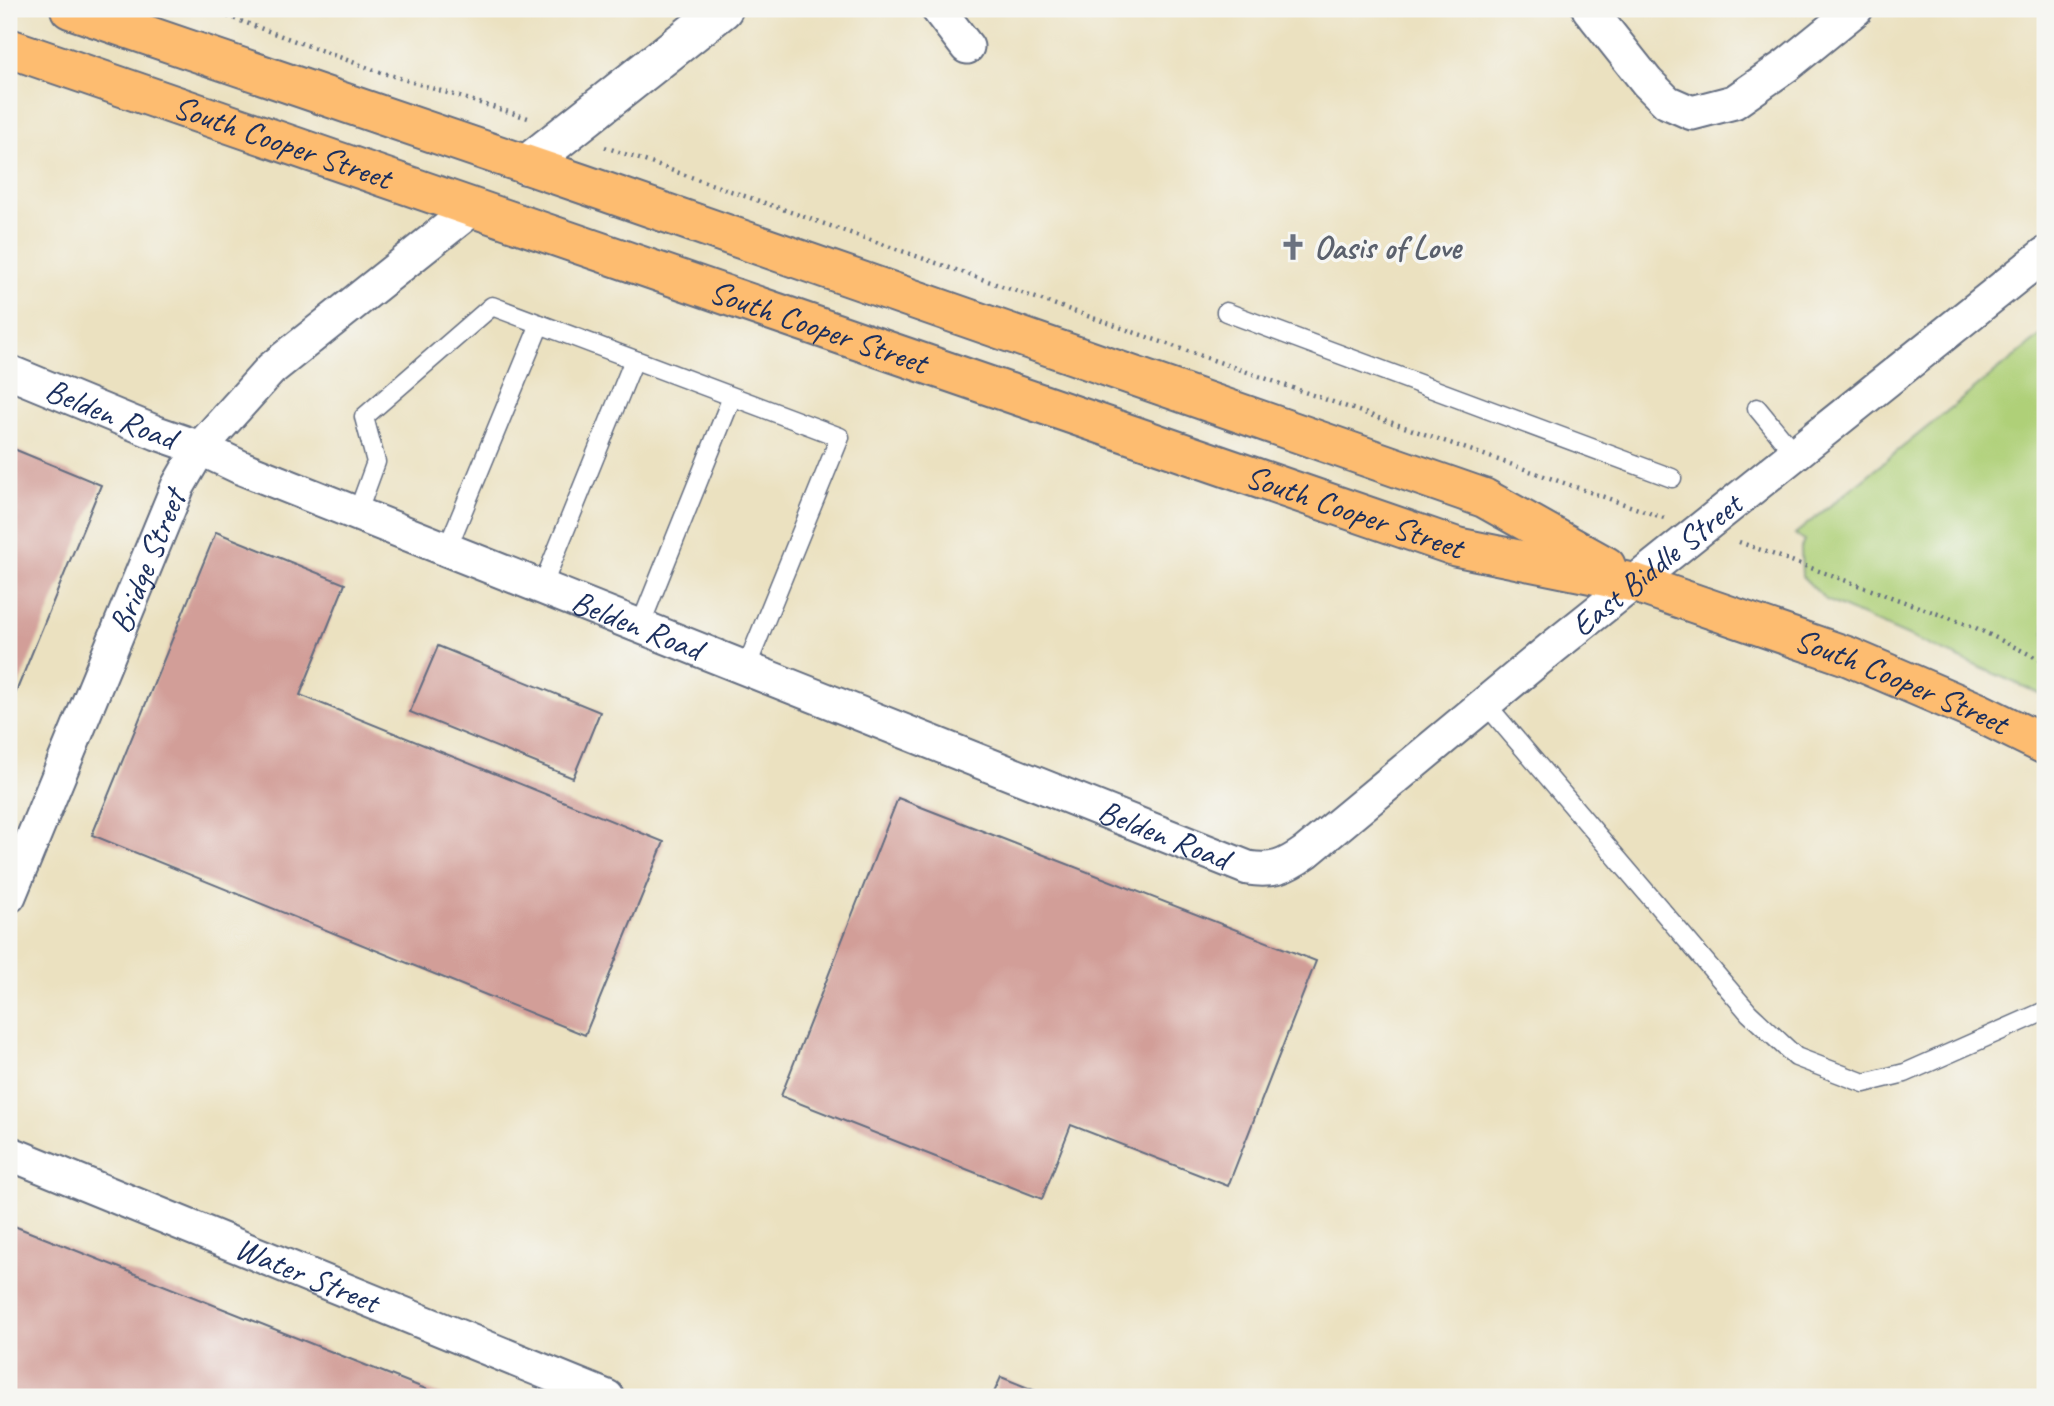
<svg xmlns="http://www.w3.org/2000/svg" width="2054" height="1406" font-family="Caveat,sans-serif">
  <rect width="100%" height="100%" fill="#f6f6f2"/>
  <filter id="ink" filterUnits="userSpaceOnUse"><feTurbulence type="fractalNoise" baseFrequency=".0143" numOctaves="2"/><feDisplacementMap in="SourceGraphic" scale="14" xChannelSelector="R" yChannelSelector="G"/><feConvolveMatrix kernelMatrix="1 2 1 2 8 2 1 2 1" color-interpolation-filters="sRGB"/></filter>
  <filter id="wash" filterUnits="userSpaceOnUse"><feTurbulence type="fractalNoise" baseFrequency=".00686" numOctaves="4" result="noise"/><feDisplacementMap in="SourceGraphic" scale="28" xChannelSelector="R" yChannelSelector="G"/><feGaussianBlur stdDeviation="1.57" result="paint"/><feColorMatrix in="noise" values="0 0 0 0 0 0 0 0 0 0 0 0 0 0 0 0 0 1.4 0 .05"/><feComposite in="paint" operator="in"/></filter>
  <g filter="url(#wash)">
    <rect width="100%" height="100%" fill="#ebe1c0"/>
    <polygon fill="#afd078" stroke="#65806b" stroke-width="2" points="2045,332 2045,696 1826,600 1802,576 1801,548 1804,541 1795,534"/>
    <g id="blocks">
      <g fill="#d29e98">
        <polygon points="9,447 101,485 9,709"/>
        <polygon points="216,532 345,584 300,695 664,842 585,1035 92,835"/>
        <polygon points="438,646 600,712 573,778 410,712"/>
        <polygon points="898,798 1316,961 1228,1186 1071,1125 1042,1199 781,1096"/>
        <polygon points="9,1224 446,1397 9,1397"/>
        <polygon points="1001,1377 1036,1391 1033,1397 992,1397"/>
      </g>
    </g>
  </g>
  <g filter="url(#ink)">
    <use href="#blocks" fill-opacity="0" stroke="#646d80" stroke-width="2"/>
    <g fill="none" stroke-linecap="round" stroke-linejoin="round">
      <defs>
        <g id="service">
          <polyline points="1226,312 1672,478"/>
          <polyline points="1757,408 1795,454"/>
          <polyline points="357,514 376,462 364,417 492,306 840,437 746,668"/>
          <polyline points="447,549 540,324"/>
          <polyline points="542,587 634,360"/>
          <polyline points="640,626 732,397"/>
          <polyline points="1485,703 1749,1013 1796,1057 1864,1083 1905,1073 2045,1011"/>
        </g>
        <g id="minor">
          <polyline points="938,9 967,47"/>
          <polyline points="1589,9 1647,82 1667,102 1692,113 1734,102 1787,65 1856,9"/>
          <path id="s1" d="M9,372L157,433L200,448L242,468L1248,868C1273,872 1285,867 1306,852L1552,648L2045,254"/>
          <path id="s2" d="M9,896L178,486L200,448L271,369L473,208"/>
          <path id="s3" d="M9,1153L607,1397"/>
        </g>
        <polyline id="tertiary" points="526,165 723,9"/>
        <g id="primary">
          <polyline points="70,9 583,184 1484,498 1606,566"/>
          <path id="s4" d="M9,48L1457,547L1635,583L1847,656L1980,713L2045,745"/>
        </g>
      </defs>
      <use href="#service" stroke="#646d80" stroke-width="21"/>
      <use href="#minor" stroke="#646d80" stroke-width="37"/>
      <use href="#tertiary" stroke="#646d80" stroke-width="42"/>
      <use href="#primary" stroke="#646d80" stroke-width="42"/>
      <g stroke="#646d80" stroke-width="4.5" stroke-dasharray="2 5" stroke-linecap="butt">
        <polyline points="208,9 377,71 528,118"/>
        <polyline points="605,147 1664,518"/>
        <polyline points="1739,542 1974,627 2045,662"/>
      </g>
      <use href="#service" stroke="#fff" stroke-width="18"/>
      <use href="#minor" stroke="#fff" stroke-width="33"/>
      <use href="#tertiary" stroke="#fff" stroke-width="38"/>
      <use href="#primary" stroke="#fdbc70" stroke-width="38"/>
    </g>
  </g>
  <defs>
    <symbol id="church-bare" viewBox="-9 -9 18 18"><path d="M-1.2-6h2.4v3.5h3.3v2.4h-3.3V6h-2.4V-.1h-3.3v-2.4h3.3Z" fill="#6b7280" stroke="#f6f6f2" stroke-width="2.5" paint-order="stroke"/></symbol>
  </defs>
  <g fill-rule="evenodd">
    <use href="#church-bare" x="1274" y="228" width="38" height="38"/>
  </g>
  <g text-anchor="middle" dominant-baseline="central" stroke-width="7" stroke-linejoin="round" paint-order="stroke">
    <g font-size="33" fill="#1b2f5e" stroke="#f6f6f2">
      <text stroke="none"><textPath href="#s4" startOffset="289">South Cooper Street</textPath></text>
      <text stroke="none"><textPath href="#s4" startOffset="856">South Cooper Street</textPath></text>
      <text stroke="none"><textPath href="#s1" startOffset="110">Belden Road</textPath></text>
      <text stroke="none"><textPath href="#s4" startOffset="1423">South Cooper Street</textPath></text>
      <text stroke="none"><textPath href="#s2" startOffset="362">Bridge Street</textPath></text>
      <text stroke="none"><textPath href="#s1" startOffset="1850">East Biddle Street</textPath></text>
      <text stroke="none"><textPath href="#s1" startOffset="677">Belden Road</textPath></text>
      <text stroke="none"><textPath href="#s4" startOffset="1997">South Cooper Street</textPath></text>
      <text stroke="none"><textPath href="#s1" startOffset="1244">Belden Road</textPath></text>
      <text stroke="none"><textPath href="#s3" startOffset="322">Water Street</textPath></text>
    </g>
    <g font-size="33" font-weight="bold" fill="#5b616d" stroke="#f6f6f2" text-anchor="start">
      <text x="1314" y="247">Oasis of Love</text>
    </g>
  </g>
  <rect width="2054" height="1406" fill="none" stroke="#f6f6f2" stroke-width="35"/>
</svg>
